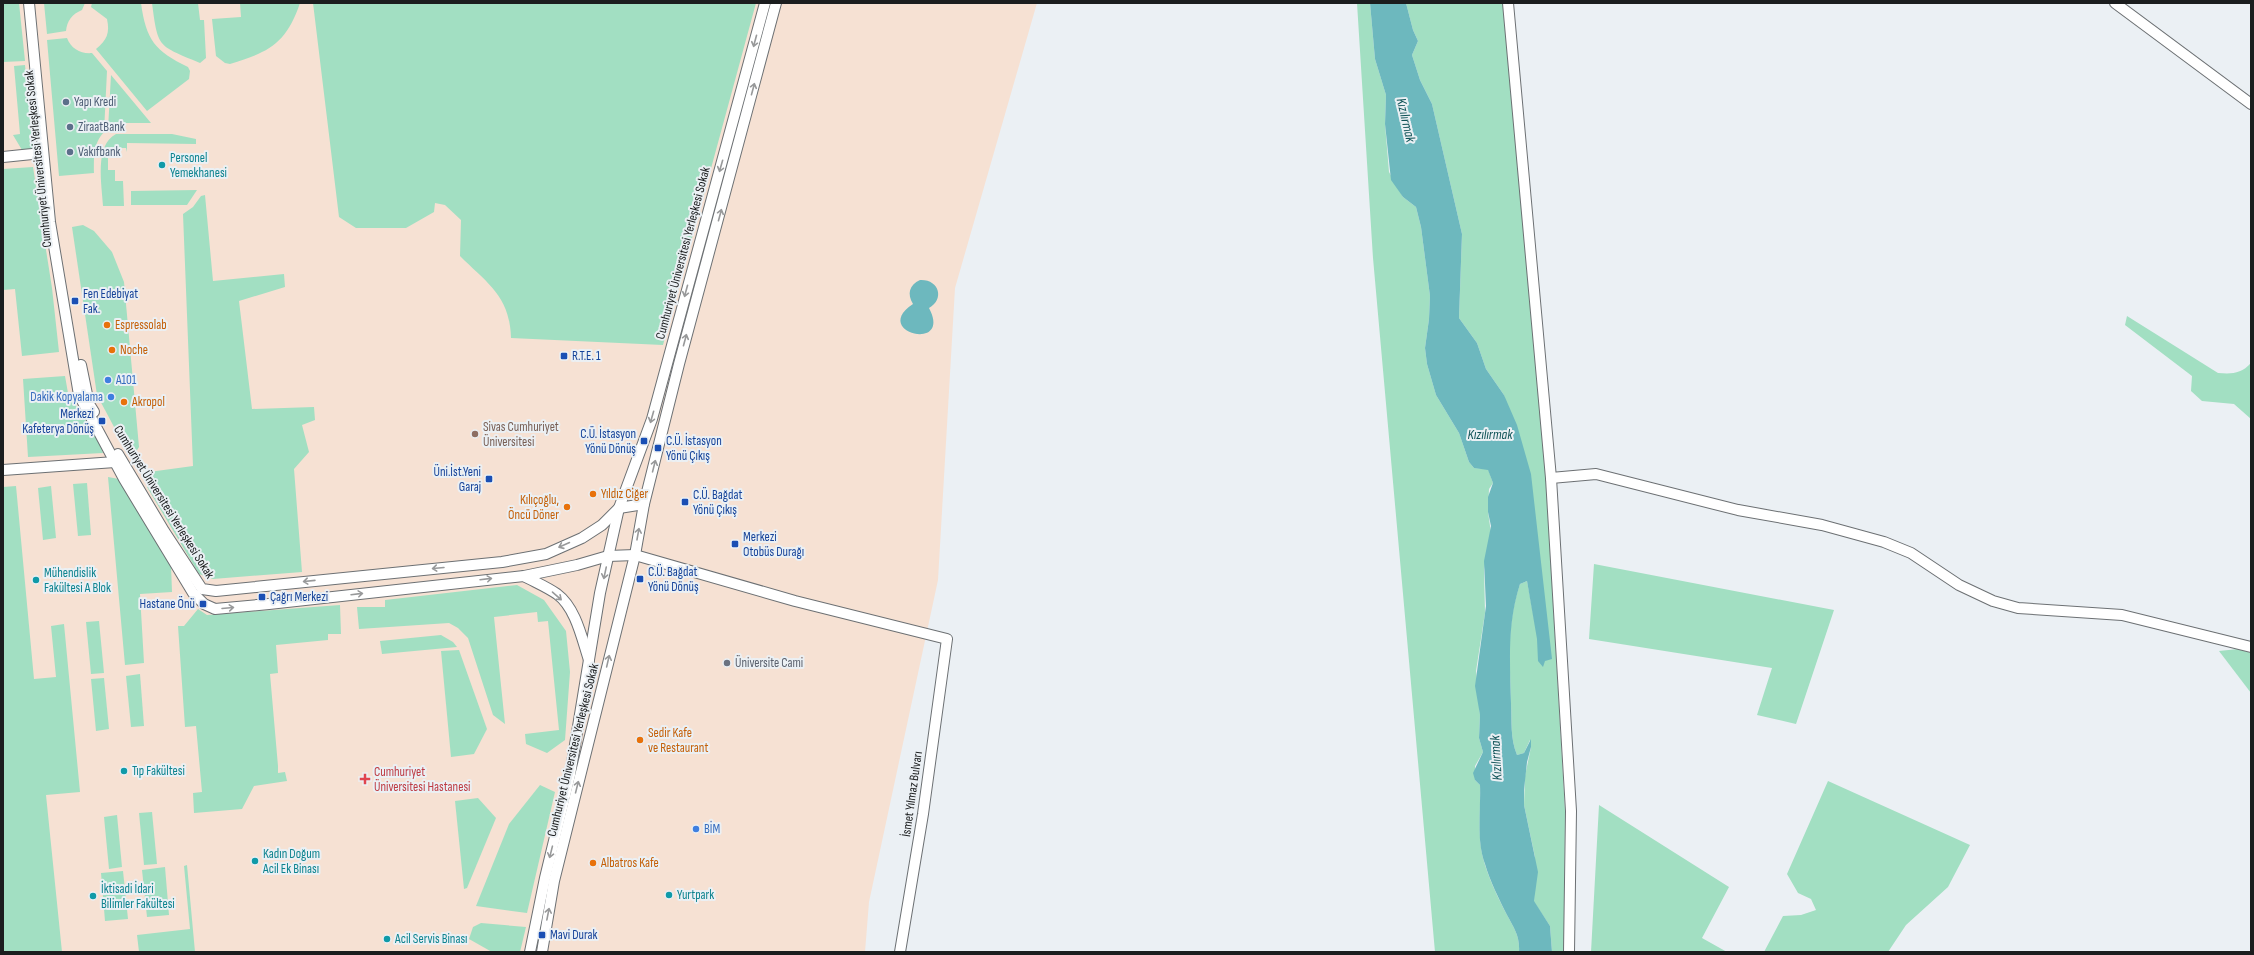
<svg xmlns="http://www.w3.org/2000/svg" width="2254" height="955" font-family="'Sofia Sans Condensed',sans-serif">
  <rect width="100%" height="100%" fill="#ebf0f4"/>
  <polygon fill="#f6e1d3" points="3,3 1037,3 955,288 938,580 869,902 865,952 3,952"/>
  <g fill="#a2dfc2">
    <polygon points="3,3 19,3 25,61 3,62"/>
    <path d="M44,3H85L82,10C72,14 67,21 66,31L47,34Z"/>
    <path d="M92,3H141C146,40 155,51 188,67L190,71L189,79L147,111L96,49C107,40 110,33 107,19L91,7Z"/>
    <path d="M152,3H198L200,20H204L206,58L200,63C158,45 158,49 152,3Z"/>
    <path d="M240,3H300C286,44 269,52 230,64L225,63L216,56L212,19L241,17Z"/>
    <path d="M313,3H756L663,345L511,338C510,296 487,283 460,256L461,220L445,205L435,203L434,212L406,228H356L339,217Z"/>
    <path d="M1357,3H1370L1375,59L1386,95L1385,124L1389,172L1403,197L1416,207L1421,227L1430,296L1429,319L1425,348L1427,364L1436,395L1459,433L1469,462L1474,468L1488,469L1493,483L1489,489L1488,512L1491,533L1484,569L1485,613L1476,671L1480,715L1479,738L1483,752L1475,766V780L1480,785C1481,808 1477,835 1483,858C1488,877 1498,898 1507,915C1514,928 1520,936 1519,952H1435L1373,258Z"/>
    <path d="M1406,3H1503L1546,479L1565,811L1564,952H1552L1550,926L1534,902L1535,857L1524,805L1525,776L1531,747L1530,740L1524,753L1517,755C1510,738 1512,721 1511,703C1510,661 1506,625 1520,584L1527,581L1543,666L1504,395L1486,369L1477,343L1459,318L1462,234L1432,104L1420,80L1412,55L1418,41L1413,30Z"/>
    <path d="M67,38C71,49 81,54 92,53L107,71L104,132C93,144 94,157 94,173L59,176L47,40Z"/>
    <polygon points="25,65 33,149 22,150 13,135 20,134 14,66"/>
    <polygon points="111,75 151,123 122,123 108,129"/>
    <path d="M116,134H172L196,139V144L127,143V152L126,148H115V158H108V170H115V181H123L124,206H103C102,185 94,145 116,134Z"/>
    <polygon points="33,167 52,288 59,352 22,356 15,289 3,290 3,169"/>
    <polygon points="197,190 187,205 131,205 131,191"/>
    <polygon points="205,195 213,281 284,274 285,287 239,301 252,409 314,407 315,420 302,425 309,452 294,469 302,572 213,579 199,574 147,487 149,472 193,466 183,214 193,207 201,196"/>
    <polygon points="83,225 94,231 112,252 124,282 139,447 134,455 129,455 97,395 72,227"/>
    <path d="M2127,316L2218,373C2232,374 2241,374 2251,363V419L2234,404L2202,401L2191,391L2192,376L2125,325Z"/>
    <polygon points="65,376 68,393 100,443 103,453 28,457 23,379"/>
    <polygon points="108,477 119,479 171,565 172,592 140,594 144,663 125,665"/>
    <polygon points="87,483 91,535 78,536 73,484"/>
    <polygon points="16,486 34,679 56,677 51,626 64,624 80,792 46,795 62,952 3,952 3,487"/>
    <polygon points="51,486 56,538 43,540 38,488"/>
    <polygon points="1594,564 1834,610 1796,724 1757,715 1772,668 1589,639"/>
    <polygon points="517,585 544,600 566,631 570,672 565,740 547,753 526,744 525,734 559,730 548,621 538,622 537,612 494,617 505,724 493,715 468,638 458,628 449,623 359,629 357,607 385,607 385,600"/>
    <polygon points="340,605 341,634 328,634 328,640 276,645 278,673 270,674 278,766 278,773 285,772 287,781 254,786 242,809 194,813 193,793 202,792 196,726 185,727 178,626 184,626 198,609 207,615"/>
    <polygon points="99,621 104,673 91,674 86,622"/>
    <polygon points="441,635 453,642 457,647 382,654 380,641"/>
    <polygon points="2238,649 2251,653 2251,693 2219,651"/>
    <polygon points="459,650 487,729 474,754 451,757 441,651"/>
    <polygon points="140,674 144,726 131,727 126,676"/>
    <polygon points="104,678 109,729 96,731 91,679"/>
    <polygon points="1828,781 1970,845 1948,887 1906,925 1888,952 1764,952 1783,916 1801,915 1816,910 1811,899 1798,893 1787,874"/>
    <polygon points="540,785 555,792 527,913 476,906 509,824"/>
    <polygon points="478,798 496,818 467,888 464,889 455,801"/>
    <polygon points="1599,805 1729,887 1702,938 1727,952 1591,952"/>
    <polygon points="152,812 157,864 144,865 139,813"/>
    <polygon points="117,815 122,867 109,869 104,817"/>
    <polygon points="187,865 195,952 139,952 137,935 190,929 184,866"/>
    <polygon points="165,867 169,915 147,917 142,870"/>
    <polygon points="123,871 128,919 105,921 101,873"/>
    <polygon points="481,923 526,927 520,952 492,952 469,939 473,927"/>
  </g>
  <g fill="#6db8be">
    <path d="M1370,3H1406L1413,30L1418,41L1412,55L1420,80L1432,104L1462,234L1459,318L1477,343L1486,369L1504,395L1517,425L1531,474L1552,659L1545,661L1543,667L1538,661L1537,639L1527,581L1520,584C1507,624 1510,662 1511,703C1512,721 1510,738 1517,755L1524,753L1531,739V747L1527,762L1524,790V805L1538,872L1534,901L1550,926L1552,952H1519C1520,936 1514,928 1507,915C1499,899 1490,881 1485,864C1476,840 1481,810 1480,785L1475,780L1473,773L1483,752L1479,738L1480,715L1475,686L1486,606L1484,561L1491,526L1488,512V497L1493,483L1488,470L1474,468L1469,462L1459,433L1436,395L1427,364L1425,348L1429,319L1430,296L1421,227L1416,207L1403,197L1391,180L1385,124L1386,95L1375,59Z"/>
    <path d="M920,280C939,279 945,299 929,308C953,353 870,332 913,304C907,294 909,285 920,280Z"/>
  </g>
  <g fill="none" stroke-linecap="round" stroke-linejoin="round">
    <defs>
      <g id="minor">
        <polyline points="29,3 50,222 79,395 124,479 193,593 204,604 215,609 269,604 524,576 577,565 608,556 635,555 795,601 947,639 923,814 900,952"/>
        <polyline points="1508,3 1551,478 1571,811 1569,952"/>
        <polyline points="2115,3 2251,104"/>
        <polyline points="3,157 42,153"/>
        <polyline points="81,365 89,404 94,412"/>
        <polyline points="118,454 164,531 202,589 216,591 502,562 546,554 582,538 602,525 619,508 644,504"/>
        <polyline points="3,470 115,462"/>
        <polyline points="1551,478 1596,474 1738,510 1822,525 1884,542 1911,553 1959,585 1993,601 2018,608 2122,615 2251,647"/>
        <path d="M524,576C535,582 547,587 557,594C576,608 582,639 589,660"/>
        <polyline points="530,952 545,878 570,775 600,593 619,508 652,419 765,3"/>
        <polyline points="542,952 554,881 635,555 644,504 679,364 776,3"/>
      </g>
    </defs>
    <use href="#minor" stroke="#6c7073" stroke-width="12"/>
    <use href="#minor" stroke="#fff" stroke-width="10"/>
  </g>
  <defs><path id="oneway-shaft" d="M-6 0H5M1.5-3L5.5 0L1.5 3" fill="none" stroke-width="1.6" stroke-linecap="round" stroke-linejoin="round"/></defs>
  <g stroke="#98999a">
    <use href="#oneway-shaft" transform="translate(755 41) rotate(105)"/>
    <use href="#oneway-shaft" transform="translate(753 89) rotate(-75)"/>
    <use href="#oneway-shaft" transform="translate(721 166) rotate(106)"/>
    <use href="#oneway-shaft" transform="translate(720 215) rotate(-75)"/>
    <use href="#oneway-shaft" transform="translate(686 291) rotate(105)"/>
    <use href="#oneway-shaft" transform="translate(685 340) rotate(-75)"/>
    <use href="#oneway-shaft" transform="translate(652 417) rotate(106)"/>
    <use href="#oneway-shaft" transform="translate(654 466) rotate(-76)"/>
    <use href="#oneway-shaft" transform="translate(638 534) rotate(-80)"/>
    <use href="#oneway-shaft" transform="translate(564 545) rotate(156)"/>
    <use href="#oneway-shaft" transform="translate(438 568) rotate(175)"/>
    <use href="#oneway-shaft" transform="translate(605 573) rotate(102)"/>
    <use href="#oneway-shaft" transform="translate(486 579) rotate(-7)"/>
    <use href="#oneway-shaft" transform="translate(309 581) rotate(174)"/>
    <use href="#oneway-shaft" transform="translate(357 594) rotate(-7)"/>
    <use href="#oneway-shaft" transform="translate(557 596) rotate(41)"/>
    <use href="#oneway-shaft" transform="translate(228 608) rotate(-5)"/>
    <use href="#oneway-shaft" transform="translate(608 661) rotate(-77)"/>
    <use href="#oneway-shaft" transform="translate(577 787) rotate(-76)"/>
    <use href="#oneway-shaft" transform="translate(551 852) rotate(104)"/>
    <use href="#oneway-shaft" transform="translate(548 914) rotate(-79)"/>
  </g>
  <g fill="#5c6f8a" stroke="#ebf0f4" stroke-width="1.5">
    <circle cx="66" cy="102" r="4"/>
    <circle cx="70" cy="127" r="4"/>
    <circle cx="70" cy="152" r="4"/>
  </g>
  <g fill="#0f9aa8" stroke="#ebf0f4" stroke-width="1.5">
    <circle cx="162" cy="165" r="4"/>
    <circle cx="36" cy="580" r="4"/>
    <circle cx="124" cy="771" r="4"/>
    <circle cx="255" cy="861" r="4"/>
    <circle cx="669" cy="895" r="4"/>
    <circle cx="93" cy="896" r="4"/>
    <circle cx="387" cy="939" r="4"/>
  </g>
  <g fill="#1a4fb4" stroke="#ebf0f4" stroke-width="1.5">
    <rect x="71" y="297" width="8" height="8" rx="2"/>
    <rect x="560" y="352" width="8" height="8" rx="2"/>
    <rect x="98" y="417" width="8" height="8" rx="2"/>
    <rect x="640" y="437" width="8" height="8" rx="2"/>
    <rect x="654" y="444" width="8" height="8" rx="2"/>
    <rect x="485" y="475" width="8" height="8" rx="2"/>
    <rect x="681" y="498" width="8" height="8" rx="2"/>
    <rect x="731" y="540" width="8" height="8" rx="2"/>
    <rect x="636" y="575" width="8" height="8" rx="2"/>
    <rect x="258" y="593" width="8" height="8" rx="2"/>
    <rect x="199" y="600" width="8" height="8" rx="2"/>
    <rect x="538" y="931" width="8" height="8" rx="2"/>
  </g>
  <g fill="#e8710a" stroke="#ebf0f4" stroke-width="1.5">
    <circle cx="107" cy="325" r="4"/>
    <circle cx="112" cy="350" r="4"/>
    <circle cx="124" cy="402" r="4"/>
    <circle cx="593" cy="494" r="4"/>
    <circle cx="567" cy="507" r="4"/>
    <circle cx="640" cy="740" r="4"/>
    <circle cx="593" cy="863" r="4"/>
  </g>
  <g fill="#3f7fe0" stroke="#ebf0f4" stroke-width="1.5">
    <circle cx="108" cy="380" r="4"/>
    <circle cx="111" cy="397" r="4"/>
    <circle cx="696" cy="829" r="4"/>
  </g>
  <circle fill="#8d6e63" stroke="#ebf0f4" stroke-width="1.5" cx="475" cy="434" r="4"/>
  <circle fill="#6b7280" stroke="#ebf0f4" stroke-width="1.5" cx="727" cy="663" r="4"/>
  <path fill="#e0444e" stroke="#ebf0f4" stroke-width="1.5" d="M363 773h4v4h4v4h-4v4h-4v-4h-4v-4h4z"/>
  <g text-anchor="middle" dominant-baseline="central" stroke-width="4" stroke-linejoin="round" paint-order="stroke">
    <g font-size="13" fill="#4e5e75" stroke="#ebf0f4" text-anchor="start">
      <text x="74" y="102">Yapı Kredi</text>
      <text x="78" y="127">ZiraatBank</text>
      <text x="78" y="152">Vakıfbank</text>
    </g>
    <g font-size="13" fill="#0d838f" stroke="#ebf0f4" text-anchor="start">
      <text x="170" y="158">Personel<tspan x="170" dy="15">Yemekhanesi</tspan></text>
      <text x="44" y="573">Mühendislik<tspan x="44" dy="15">Fakültesi A Blok</tspan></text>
      <text x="132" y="771">Tıp Fakültesi</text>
      <text x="263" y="854">Kadın Doğum<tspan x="263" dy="15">Acil Ek Binası</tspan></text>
      <text x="101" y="889">İktisadi İdari<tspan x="101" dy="15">Bilimler Fakültesi</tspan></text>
      <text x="677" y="895">Yurtpark</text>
      <text x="395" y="939">Acil Servis Binası</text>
    </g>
    <g font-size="13" fill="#1b1d1e" stroke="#ebf0f4">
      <text transform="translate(38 159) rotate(-96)">Cumhuriyet Üniversitesi Yerleşkesi Sokak</text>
      <text transform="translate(683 253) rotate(-75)">Cumhuriyet Üniversitesi Yerleşkesi Sokak</text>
      <text transform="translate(164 502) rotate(58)">Cumhuriyet Üniversitesi Yerleşkesi Sokak</text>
      <text transform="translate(573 750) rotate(-76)">Cumhuriyet Üniversitesi Yerleşkesi Sokak</text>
      <text transform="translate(912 794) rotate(-82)">İsmet Yılmaz Bulvarı</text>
    </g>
    <g font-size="13" fill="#164399" stroke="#ebf0f4" text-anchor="start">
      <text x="83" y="294">Fen Edebiyat<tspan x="83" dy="15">Fak.</tspan></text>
      <text x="572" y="356">R.T.E. 1</text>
      <text x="94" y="414" text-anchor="end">Merkezi<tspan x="94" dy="15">Kafeterya Dönüş</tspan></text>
      <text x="636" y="434" text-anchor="end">C.Ü. İstasyon<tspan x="636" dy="15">Yönü Dönüş</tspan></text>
      <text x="666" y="441">C.Ü. İstasyon<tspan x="666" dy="15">Yönü Çıkış</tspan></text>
      <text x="481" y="472" text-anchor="end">Üni.İst.Yeni<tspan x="481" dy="15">Garaj</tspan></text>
      <text x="693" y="495">C.Ü. Bağdat<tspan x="693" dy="15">Yönü Çıkış</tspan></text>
      <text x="743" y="537">Merkezi<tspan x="743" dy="15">Otobüs Durağı</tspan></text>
      <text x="648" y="572">C.Ü. Bağdat<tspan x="648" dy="15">Yönü Dönüş</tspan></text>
      <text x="270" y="597">Çağrı Merkezi</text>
      <text x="195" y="604" text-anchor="end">Hastane Önü</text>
      <text x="550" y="935">Mavi Durak</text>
    </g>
    <g font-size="13" fill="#c56008" stroke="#ebf0f4" text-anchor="start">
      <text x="115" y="325">Espressolab</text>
      <text x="120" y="350">Noche</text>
      <text x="132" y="402">Akropol</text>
      <text x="601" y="494">Yıldız Ciğer</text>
      <text x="559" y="500" text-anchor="end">Kılıçoğlu,<tspan x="559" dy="15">Öncü Döner</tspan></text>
      <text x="648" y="733">Sedir Kafe<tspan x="648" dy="15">ve Restaurant</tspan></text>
      <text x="601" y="863">Albatros Kafe</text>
    </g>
    <g font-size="13" fill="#366cbe" stroke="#ebf0f4" text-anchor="start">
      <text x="116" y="380">A101</text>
      <text x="103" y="397" text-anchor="end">Dakik Kopyalama</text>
      <text x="704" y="829">BİM</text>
    </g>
    <g font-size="13" fill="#785e54" stroke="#ebf0f4" text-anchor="start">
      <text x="483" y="427">Sivas Cumhuriyet<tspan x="483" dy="15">Üniversitesi</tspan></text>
    </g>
    <g font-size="13" fill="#5b616d" stroke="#ebf0f4" text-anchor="start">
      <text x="735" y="663">Üniversite Cami</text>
    </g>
    <g font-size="13" fill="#be3a42" stroke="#ebf0f4" text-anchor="start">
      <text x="374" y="772">Cumhuriyet<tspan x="374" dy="15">Üniversitesi Hastanesi</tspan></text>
    </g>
    <g font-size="14" font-style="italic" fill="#0f5357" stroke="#ebf0f4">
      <text transform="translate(1406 120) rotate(77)">Kızılırmak</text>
      <text x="1490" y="434">Kızılırmak</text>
      <text transform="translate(1496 758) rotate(-93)">Kızılırmak</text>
    </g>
  </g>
  <rect width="2254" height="955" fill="none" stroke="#1b1d1e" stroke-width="8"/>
</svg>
